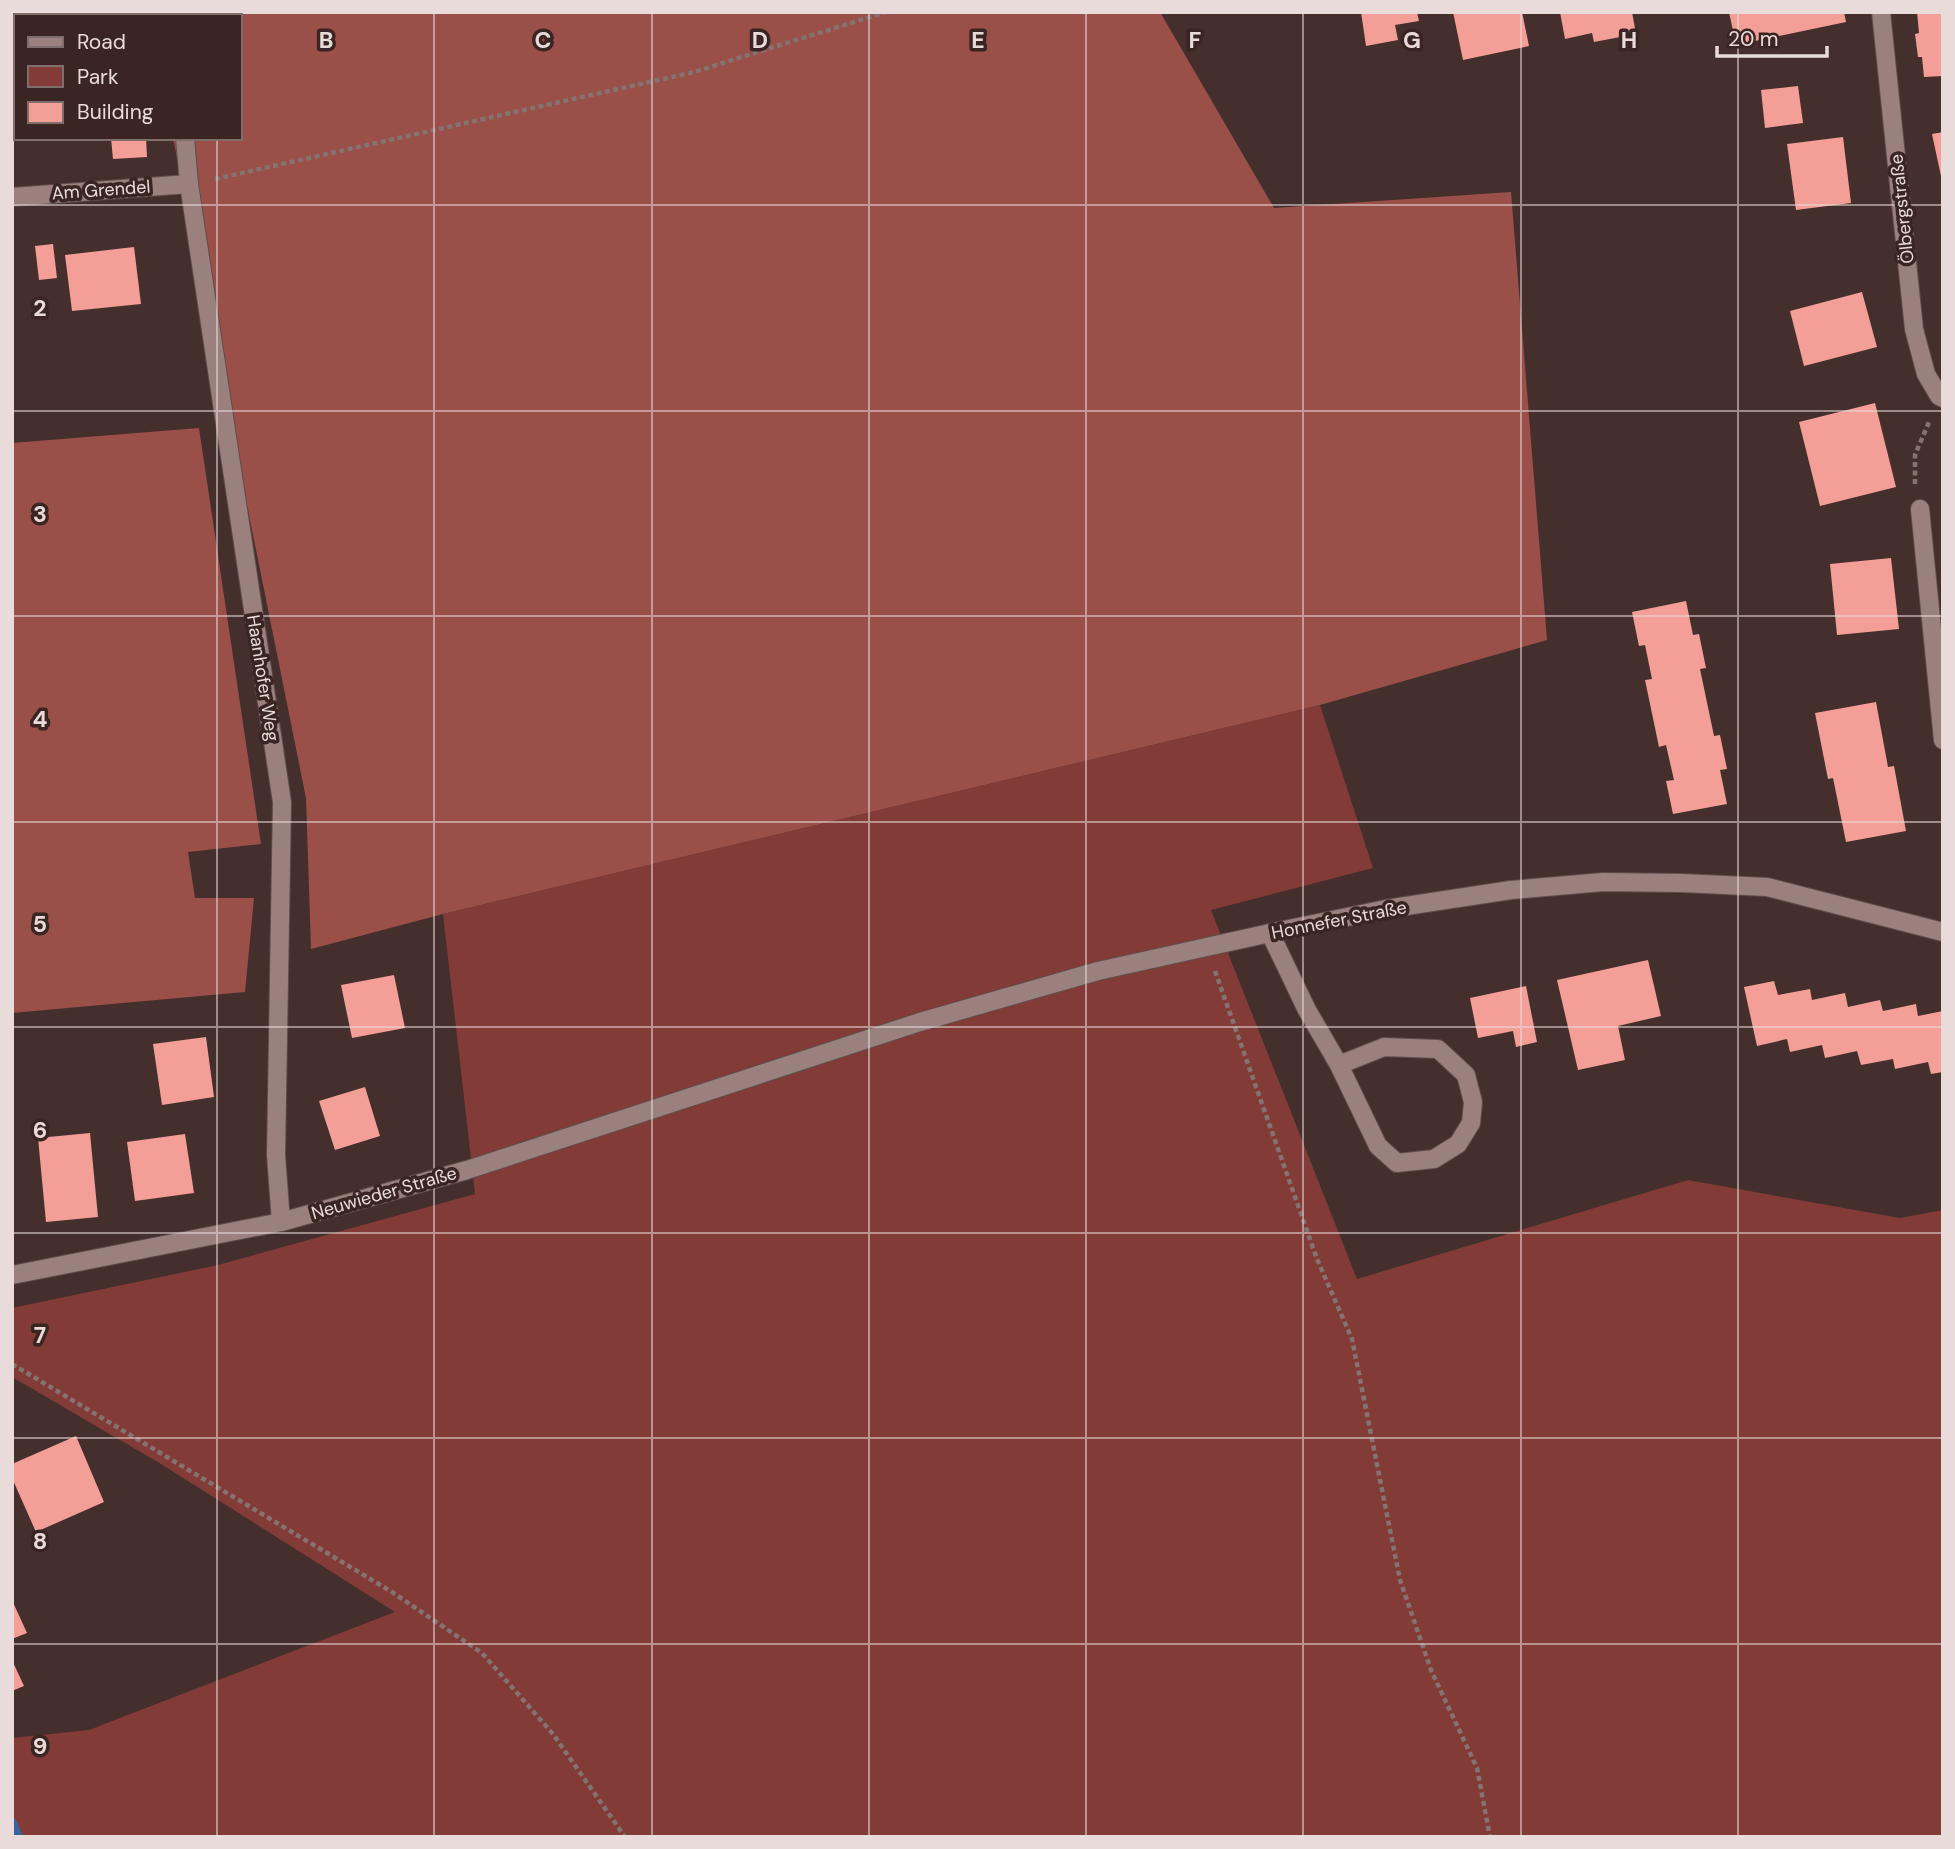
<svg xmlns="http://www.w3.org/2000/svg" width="1955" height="1849" font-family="'DM Sans',sans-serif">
  <rect width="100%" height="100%" fill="#442f2d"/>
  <polygon fill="#823b36" points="1320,705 1373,868 1211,910 1357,1279 1688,1180 1900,1218 1943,1210 1943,1837 12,1837 12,1738 89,1730 395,1612 161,1464 12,1377 12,1308 218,1265 475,1194 443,914"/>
  <g fill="#9a4f48">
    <polygon points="159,12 1160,12 1274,208 1511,192 1547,640 1320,705 443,914 311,949 306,798 173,138 240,138 240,16 159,16"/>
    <polygon points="199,428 261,844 188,852 195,898 254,898 245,992 12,1013 12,443"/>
  </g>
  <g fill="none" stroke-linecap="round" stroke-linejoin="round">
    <polyline stroke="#39649b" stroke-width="10" points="12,1823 18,1837"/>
  </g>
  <g fill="#f39f97">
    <polygon points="1361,12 1417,12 1419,21 1395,25 1398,40 1366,46"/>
    <polygon points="1453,12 1522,12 1529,46 1463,60"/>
    <polygon points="1560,12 1632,12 1636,34 1594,42 1592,33 1565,39"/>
    <polygon points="1729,12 1844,12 1846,22 1736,45"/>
    <polygon points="1917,12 1943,12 1943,76 1924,77 1922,57 1918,57 1915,34 1919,33"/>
    <polygon points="12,71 16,71 16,137 12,138"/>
    <polygon points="1798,86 1803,123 1765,128 1761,90"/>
    <polygon points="1943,132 1943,181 1942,181 1932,134"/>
    <polygon points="1843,137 1851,203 1796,210 1787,144"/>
    <polygon points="111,138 146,138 147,157 113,159"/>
    <polygon points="53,244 57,278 39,280 35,246"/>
    <polygon points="134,247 141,304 72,311 65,255"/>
    <polygon points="1862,292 1877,347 1804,366 1790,311"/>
    <polygon points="1875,403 1896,487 1820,506 1799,422"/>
    <polygon points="1891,558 1899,629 1837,635 1830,564"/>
    <polygon points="1686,601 1693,635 1699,634 1706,668 1700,669 1714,736 1720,735 1727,769 1720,770 1727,804 1673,814 1666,781 1674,780 1666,745 1659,747 1645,680 1652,679 1645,645 1639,646 1632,612"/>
    <polygon points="1876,702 1888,767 1894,766 1906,831 1846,842 1833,778 1828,779 1815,713"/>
    <polygon points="1648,960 1661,1016 1618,1026 1625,1060 1578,1070 1557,980"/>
    <polygon points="394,975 405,1028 352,1038 341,985"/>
    <polygon points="1774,981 1778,995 1810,989 1812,1000 1845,993 1848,1007 1880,1000 1883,1011 1916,1004 1918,1016 1943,1011 1943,1072 1931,1074 1928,1062 1895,1069 1893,1059 1861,1065 1857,1051 1825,1058 1822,1045 1790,1052 1787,1039 1757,1046 1744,987"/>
    <polygon points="1526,986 1537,1042 1516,1047 1513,1031 1478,1038 1470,998"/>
    <polygon points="206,1037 214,1097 162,1105 153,1044"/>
    <polygon points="365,1087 380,1136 335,1150 319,1101"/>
    <polygon points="90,1133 98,1217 46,1222 38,1138"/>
    <polygon points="185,1134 194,1193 135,1201 127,1142"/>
    <polygon points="76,1436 104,1502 36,1532 12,1478 12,1464"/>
    <polygon points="12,1600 27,1633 12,1639"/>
    <polygon points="12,1660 24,1686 12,1691"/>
  </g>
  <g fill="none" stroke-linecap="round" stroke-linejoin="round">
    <defs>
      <g id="minor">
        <polyline points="173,12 173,16"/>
        <polyline points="1881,12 1914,329 1926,374 1939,396 1943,398"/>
        <polyline points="185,138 189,184 282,802 276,1155 281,1222"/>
        <polyline points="12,197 189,184"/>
        <polyline points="1920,509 1943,740"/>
        <polyline points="1270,933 1307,1010 1339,1065 1378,1146 1397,1163 1434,1159 1458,1144 1471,1123 1473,1102 1466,1075 1438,1049 1384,1047 1339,1065"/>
        <polyline points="12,1275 281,1222 467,1170 920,1022 1098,971 1270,933 1386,909 1511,890 1603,882 1682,883 1767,887 1943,932"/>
      </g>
    </defs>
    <use href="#minor" stroke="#5f4e4c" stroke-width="20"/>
    <g stroke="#857371" stroke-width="4.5" stroke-dasharray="5 3.5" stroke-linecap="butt">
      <polyline points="215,179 694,72 886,12"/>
      <polyline points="1915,484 1915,455 1929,422"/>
      <polyline points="1215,971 1317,1259 1352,1339 1400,1580 1431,1670 1477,1768 1490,1837"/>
      <polyline points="12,1364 392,1592 482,1653 553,1734 625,1837"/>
    </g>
    <use href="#minor" stroke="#9b817e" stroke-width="18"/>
  </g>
  <path fill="none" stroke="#e9dbd9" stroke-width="2" stroke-opacity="0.55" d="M217,12V16M434,12V1837M652,12V1837M869,12V1837M1086,12V1837M1303,12V1837M1521,12V1837M1738,12V1837M217,138V1837M12,205H1943M12,411H1943M12,616H1943M12,822H1943M12,1027H1943M12,1233H1943M12,1438H1943M12,1644H1943"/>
  <g text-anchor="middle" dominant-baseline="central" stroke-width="7" stroke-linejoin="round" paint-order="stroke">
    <g font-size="18" fill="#e9dbd9" stroke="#3a2523">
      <text transform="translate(101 190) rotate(-4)">Am Grendel</text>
      <text transform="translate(1902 209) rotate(-96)">Ölbergstraße</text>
      <text transform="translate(263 678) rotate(81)">Haanhofer Weg</text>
      <text transform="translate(1339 920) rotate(-11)">Honnefer Straße</text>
      <text transform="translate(384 1193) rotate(-16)">Neuwieder Straße</text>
    </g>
  </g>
  <g font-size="23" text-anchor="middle" font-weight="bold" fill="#e9dbd9" stroke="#3a2523" stroke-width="7" stroke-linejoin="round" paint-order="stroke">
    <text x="326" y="48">B</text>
    <text x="543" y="48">C</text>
    <text x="760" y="48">D</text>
    <text x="978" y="48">E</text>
    <text x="1195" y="48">F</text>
    <text x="1412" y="48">G</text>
    <text x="1629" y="48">H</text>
    <text x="40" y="316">2</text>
    <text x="40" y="522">3</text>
    <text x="40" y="727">4</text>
    <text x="40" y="932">5</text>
    <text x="40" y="1138">6</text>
    <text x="40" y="1343">7</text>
    <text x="40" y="1549">8</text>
    <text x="40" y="1754">9</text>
  </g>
  <rect width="1955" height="1849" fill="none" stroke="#e9dbd9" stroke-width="28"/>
  <rect x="14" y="14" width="228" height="126" fill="#3a2523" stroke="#806e6c" stroke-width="2"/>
  <rect x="28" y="37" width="35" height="10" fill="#9b817e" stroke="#806e6c" stroke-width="2"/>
  <text x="77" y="49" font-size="21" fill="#e9dbd9">Road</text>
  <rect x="28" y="66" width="35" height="21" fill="#823b36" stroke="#806e6c" stroke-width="2"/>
  <text x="77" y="84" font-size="21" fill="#e9dbd9">Park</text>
  <rect x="28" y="102" width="35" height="21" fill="#f39f97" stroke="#806e6c" stroke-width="2"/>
  <text x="77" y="119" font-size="21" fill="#e9dbd9">Building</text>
  <path d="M1717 46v10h110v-10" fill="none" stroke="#e9dbd9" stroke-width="3.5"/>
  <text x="1728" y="46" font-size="21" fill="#e9dbd9" stroke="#3a2523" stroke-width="5" paint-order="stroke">20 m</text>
</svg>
